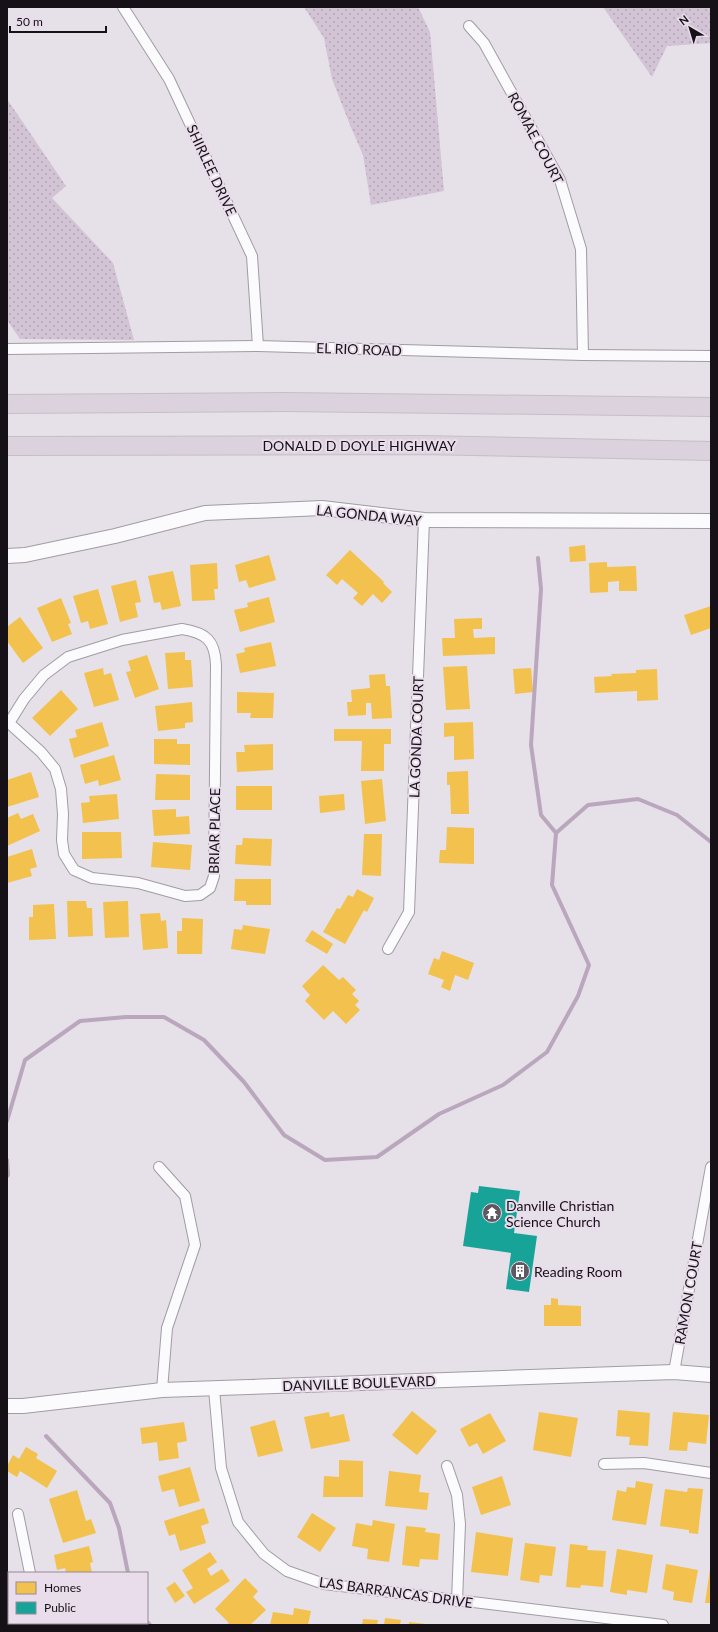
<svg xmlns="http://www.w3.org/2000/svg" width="718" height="1632" font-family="Lato,sans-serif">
  <defs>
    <pattern id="grass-dots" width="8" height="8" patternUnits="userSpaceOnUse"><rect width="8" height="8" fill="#d2c3d5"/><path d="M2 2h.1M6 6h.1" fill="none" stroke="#b3a6b6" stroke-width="1.8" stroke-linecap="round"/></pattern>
  </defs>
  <rect width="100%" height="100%" fill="#e6e0e8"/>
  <g fill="url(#grass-dots)">
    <polygon points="304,7 418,7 430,32 444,191 371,205 363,155 350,125 332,79 324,38"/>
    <polygon points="603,7 711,7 711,43 667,46 652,77"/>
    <polygon points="7,99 66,186 52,198 113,263 134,340 20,339 7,320"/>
  </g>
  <g fill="#f2c14e">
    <polygon points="585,545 586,561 570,562 569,547"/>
    <polygon points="350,550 384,582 383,583 392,592 382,603 373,594 362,606 353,598 358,593 342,579 337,585 326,575"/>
    <polygon points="269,555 276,580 249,588 246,580 239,582 235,565"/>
    <polygon points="607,562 607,567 636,566 637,591 619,591 619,581 608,582 608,592 590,593 589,563"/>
    <polygon points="217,563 218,589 214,589 215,600 192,601 190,565"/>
    <polygon points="173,571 181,606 162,610 160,602 154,603 148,576"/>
    <polygon points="136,580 141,602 135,603 138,617 120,622 111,586"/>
    <polygon points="98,589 108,624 90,629 88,621 81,623 73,596"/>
    <polygon points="269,597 275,622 240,632 234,610 248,607 247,603"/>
    <polygon points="61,598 71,623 68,624 72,634 52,642 37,608"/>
    <polygon points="711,606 711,628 691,635 684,615"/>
    <polygon points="20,617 43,648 23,663 7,641 7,627"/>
    <polygon points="482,618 482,629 473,629 474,638 495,637 495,654 443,656 442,638 455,638 454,619"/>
    <polygon points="271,642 276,666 240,673 236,654 245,652 244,648"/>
    <polygon points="185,652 185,660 191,660 193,687 168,689 165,653"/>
    <polygon points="147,655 159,689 135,698 126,672 131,671 128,661"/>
    <polygon points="467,666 470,709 446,710 443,667"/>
    <polygon points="103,668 104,675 111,673 119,700 94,707 84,673"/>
    <polygon points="531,668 533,692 515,694 513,669"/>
    <polygon points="657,669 658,700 637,701 637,691 595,693 594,677 612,676 611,674 636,673 636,670"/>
    <polygon points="385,674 386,686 390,686 392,718 372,719 371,703 366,703 366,715 348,716 347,702 352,702 351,690 370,688 369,675"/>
    <polygon points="61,690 78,709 50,736 32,718"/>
    <polygon points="237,692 274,693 273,718 250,718 251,713 237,713"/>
    <polygon points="192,702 193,722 185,723 185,728 158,731 155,706"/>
    <polygon points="102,722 109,746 74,758 69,739 77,737 75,730"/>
    <polygon points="473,722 474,759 454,760 454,736 444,737 444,723"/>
    <polygon points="334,729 391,729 391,744 384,744 384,771 361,771 362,741 334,741"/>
    <polygon points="154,739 177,739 177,744 190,744 190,765 154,764"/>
    <polygon points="273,744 273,770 237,772 236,752 245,752 244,745"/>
    <polygon points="114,755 121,780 99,786 98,780 85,784 80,765"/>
    <polygon points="468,771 469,814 451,814 450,785 447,785 447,772"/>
    <polygon points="31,772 39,797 7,807 7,780"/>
    <polygon points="156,774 190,775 190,800 155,800"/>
    <polygon points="382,779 386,821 365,824 361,781"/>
    <rect x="236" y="786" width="36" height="24"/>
    <polygon points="117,794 119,819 83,823 81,803 90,802 89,796"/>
    <polygon points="344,794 345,810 320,813 319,796"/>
    <polygon points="176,809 176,817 189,816 190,834 154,836 152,810"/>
    <polygon points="18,813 21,819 33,814 40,831 7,846 7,818"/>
    <polygon points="447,827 474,828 474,864 439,863 440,850 446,850"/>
    <polygon points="82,832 121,832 122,858 82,859"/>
    <polygon points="364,834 382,834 381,876 362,875"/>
    <polygon points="243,838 272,839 271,866 235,864 236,845 242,845"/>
    <polygon points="153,842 192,845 190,870 151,867"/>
    <polygon points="32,849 37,867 30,869 32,876 7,883 7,857"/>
    <polygon points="235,879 271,879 271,905 246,905 246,901 234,901"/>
    <polygon points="357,889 374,898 367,912 364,910 345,944 323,932 337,908 340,909 348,895 353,897"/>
    <polygon points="67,901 86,901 87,908 92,908 93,936 68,937"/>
    <polygon points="128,901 129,937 105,938 103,902"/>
    <polygon points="54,904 56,939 29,940 29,917 33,917 33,905"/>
    <polygon points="160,913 161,921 166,920 168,948 143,950 140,914"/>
    <polygon points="182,918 203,919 202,954 177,954 177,931 182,931"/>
    <polygon points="243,925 270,929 265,954 231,949 234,929 242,930"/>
    <polygon points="312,930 333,944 327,954 305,941"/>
    <polygon points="442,951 474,963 468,980 455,975 450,991 441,987 444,980 428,974 434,958 439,960"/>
    <polygon points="323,965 339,980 343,977 356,990 352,994 359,1001 355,1005 360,1010 346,1024 333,1011 324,1020 305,1001 310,995 302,986"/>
    <polygon points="551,1298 558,1299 558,1305 581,1306 581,1326 544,1326 544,1305 551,1305"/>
    <polygon points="618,1410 650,1413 648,1446 629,1445 630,1437 616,1436"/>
    <polygon points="412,1411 437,1431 417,1455 392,1435"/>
    <polygon points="329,1412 330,1417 344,1414 350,1441 311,1449 304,1417"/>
    <polygon points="539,1412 578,1418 571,1457 533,1450"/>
    <polygon points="673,1412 709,1415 706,1444 688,1442 687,1451 669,1450"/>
    <polygon points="490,1413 506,1441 483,1454 477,1443 469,1447 460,1429"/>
    <polygon points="275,1420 283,1451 258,1457 250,1427"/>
    <polygon points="184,1422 187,1441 177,1443 179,1458 159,1461 157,1442 142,1444 140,1428"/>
    <polygon points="26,1447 38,1454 36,1458 57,1471 47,1488 20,1471 17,1477 7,1471 7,1466 13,1455 19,1459"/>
    <polygon points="339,1460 363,1461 363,1497 323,1497 324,1476 339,1477"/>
    <polygon points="190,1467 200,1501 179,1507 174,1489 162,1492 158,1476"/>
    <polygon points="389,1471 421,1475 419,1492 429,1493 427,1510 385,1506"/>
    <polygon points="502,1476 511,1505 481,1515 472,1487"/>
    <polygon points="636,1481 653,1484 646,1525 612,1520 617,1490 626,1492 627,1487 635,1488"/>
    <polygon points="688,1488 703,1489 698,1534 689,1533 689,1530 660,1526 665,1489 687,1492"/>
    <polygon points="77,1490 86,1521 91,1519 96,1533 63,1543 49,1499"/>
    <polygon points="204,1508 209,1523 201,1526 206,1543 180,1551 175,1534 169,1536 164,1521"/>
    <polygon points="312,1513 336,1528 320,1552 297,1537"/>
    <polygon points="373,1520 395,1524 389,1562 367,1559 368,1549 352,1546 356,1523 372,1526"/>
    <polygon points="406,1526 426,1528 425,1532 440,1534 438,1560 420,1559 419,1567 402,1565"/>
    <polygon points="476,1532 513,1538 508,1576 471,1572"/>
    <polygon points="525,1543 556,1547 552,1576 540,1575 539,1583 520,1580"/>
    <polygon points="570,1544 588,1546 587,1550 606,1551 603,1587 581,1585 580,1588 566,1587"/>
    <polygon points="89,1546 93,1562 90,1563 92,1573 66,1573 65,1568 57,1570 54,1555"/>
    <polygon points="617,1549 653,1555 647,1593 627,1590 627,1595 610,1592"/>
    <polygon points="210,1552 217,1562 207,1569 211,1576 222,1569 230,1581 194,1604 186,1592 193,1588 182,1570"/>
    <polygon points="666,1564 698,1570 692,1603 673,1600 674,1592 662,1589"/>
    <polygon points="710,1569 711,1569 711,1603 705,1603"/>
    <polygon points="245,1578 258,1591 253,1597 266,1610 250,1625 226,1625 229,1623 215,1609"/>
    <polygon points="175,1582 185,1596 175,1603 166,1588"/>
    <polygon points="294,1608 311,1611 308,1625 270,1625 273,1612 293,1615"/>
    <polygon points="385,1618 401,1620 400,1625 384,1625"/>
    <polygon points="363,1619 378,1620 377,1625 362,1625"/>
    <polygon points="409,1622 426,1624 426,1625 409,1625"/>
    <rect x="60" y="1623" width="33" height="2"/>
  </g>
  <polygon fill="#17a398" points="479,1186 520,1191 514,1233 537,1236 529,1292 506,1289 511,1253 463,1246 471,1192 478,1193"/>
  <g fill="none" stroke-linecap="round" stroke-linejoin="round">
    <g stroke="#baa7bd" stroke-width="4">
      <polyline points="538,558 541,589 531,745 541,815 556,833"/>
      <polyline points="7,1121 25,1060 80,1021 126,1017 164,1017 204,1040 244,1082 284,1135 325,1160 377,1157 439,1114 503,1085 547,1052 578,996 589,965 552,885 556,833 588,805 638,799 677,815 711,842"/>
      <polyline points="7,1160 8,1175 7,1176"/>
      <polyline points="46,1436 110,1503 119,1528 128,1573"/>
      <polyline points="147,1622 150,1625"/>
    </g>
    <defs>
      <g id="street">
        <polyline points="123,7 169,79 252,256 258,346"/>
        <polyline points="469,26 484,43 560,180 581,249 583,355"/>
        <polyline points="7,349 258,346 583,355 711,356"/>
        <path d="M182,629C206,633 215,640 216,665L214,876L210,888L200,895L185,896L138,883L92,878L74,870L64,854L62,840L63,814L61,789L55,769L41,752L9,723L24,699L44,675L68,657L122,640Z"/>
        <polyline points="388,949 409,912 424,520"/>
        <polyline points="159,1167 185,1196 195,1245 167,1328 162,1390"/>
        <polyline points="674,1372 711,1167"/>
        <polyline points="214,1389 221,1468 238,1522 264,1554 287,1571 324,1584 663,1625"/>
        <polyline points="604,1464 644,1463 711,1473"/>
        <polyline points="447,1466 457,1495 460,1524 457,1601"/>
        <polyline points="18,1514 30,1573"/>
        <polyline points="31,1625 32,1623"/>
      </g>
      <g id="secondary">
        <polyline points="7,556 25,555 115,536 205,513 322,508 424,520 711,521"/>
        <polyline points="7,1406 23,1406 162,1390 674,1372 711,1375"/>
      </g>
      <g id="highway">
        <polyline points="7,404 284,402 711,407"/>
        <polyline points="7,446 422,445 711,451"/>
      </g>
    </defs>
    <use href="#street" stroke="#a19ca2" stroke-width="12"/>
    <use href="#secondary" stroke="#a19ca2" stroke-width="16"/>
    <use href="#highway" stroke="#c3c0c4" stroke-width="20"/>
    <use href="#street" stroke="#fbfafc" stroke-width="10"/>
    <use href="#secondary" stroke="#fbfafc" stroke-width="14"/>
    <use href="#highway" stroke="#dbd2dd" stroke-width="18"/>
  </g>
  <defs>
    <symbol id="temple-disc" viewBox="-11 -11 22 22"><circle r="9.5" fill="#5e5960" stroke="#e9dceb"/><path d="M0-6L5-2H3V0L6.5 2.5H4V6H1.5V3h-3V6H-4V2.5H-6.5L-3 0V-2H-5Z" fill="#fff"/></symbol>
    <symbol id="building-disc" viewBox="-11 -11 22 22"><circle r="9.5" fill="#5e5960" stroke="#e9dceb"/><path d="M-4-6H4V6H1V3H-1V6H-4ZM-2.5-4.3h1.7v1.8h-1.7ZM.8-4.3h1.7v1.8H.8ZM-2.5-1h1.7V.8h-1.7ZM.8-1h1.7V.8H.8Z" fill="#fff"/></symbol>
  </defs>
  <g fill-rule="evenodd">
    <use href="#temple-disc" x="481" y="1202" width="22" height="22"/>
    <use href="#building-disc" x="509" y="1260" width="22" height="22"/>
  </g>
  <g text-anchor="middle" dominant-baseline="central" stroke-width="4" stroke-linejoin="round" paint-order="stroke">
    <g font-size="14" fill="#151116" stroke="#e9dceb">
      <text transform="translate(536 138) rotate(62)">ROMAE COURT</text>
      <text transform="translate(212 170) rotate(65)">SHIRLEE DRIVE</text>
      <text transform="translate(359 349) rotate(2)">EL RIO ROAD</text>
      <text x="359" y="445">DONALD D DOYLE HIGHWAY</text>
      <text transform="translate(369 515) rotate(6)">LA GONDA WAY</text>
      <text transform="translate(416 737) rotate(-88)">LA GONDA COURT</text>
      <text transform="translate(214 831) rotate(-89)">BRIAR PLACE</text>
      <text transform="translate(688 1293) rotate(-80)">RAMON COURT</text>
      <text transform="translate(359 1383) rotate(-2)">DANVILLE BOULEVARD</text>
      <text transform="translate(396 1592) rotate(8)">LAS BARRANCAS DRIVE</text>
    </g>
    <g font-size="14" fill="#151116" stroke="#e9dceb" text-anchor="start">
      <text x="506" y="1205">Danville Christian<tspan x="506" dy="16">Science Church</tspan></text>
      <text x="534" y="1271">Reading Room</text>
    </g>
  </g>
  <rect width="718" height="1632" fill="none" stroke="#151116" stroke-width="16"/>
  <rect x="8" y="1572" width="140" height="52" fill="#e9dceb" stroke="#948b96"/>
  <rect x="16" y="1582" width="20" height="12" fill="#f2c14e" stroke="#948b96"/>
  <text x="44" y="1592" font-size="12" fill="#151116">Homes</text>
  <rect x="16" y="1602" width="20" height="12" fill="#17a398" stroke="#948b96"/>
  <text x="44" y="1612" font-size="12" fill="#151116">Public</text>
  <g transform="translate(690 28) rotate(322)" stroke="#e9dceb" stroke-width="3" paint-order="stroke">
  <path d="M0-3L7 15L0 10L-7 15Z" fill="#151116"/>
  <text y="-6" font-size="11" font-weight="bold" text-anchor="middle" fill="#151116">N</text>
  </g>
  <path d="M10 26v6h96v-6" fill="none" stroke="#151116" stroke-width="2"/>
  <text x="16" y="26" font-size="12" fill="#151116" stroke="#e9dceb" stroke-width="3" paint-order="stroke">50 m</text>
</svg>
